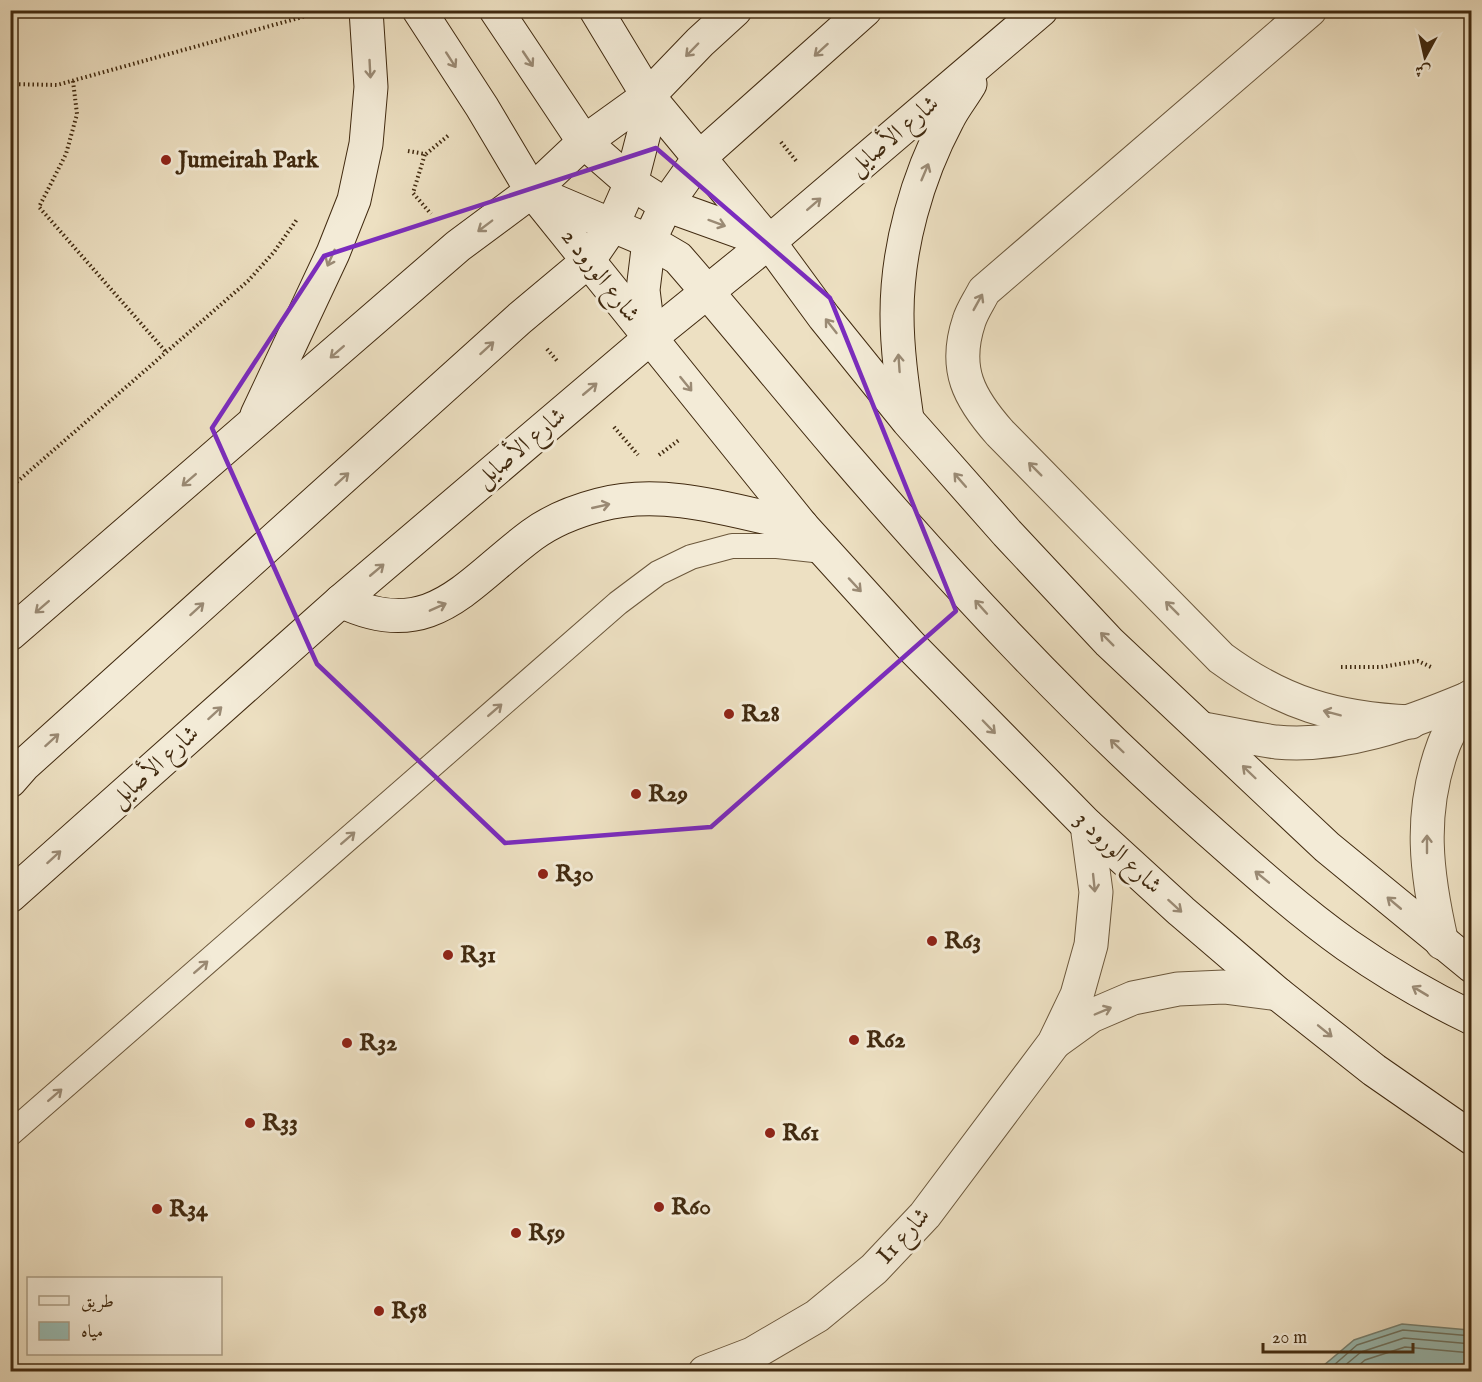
<svg xmlns="http://www.w3.org/2000/svg" width="1482" height="1382" font-family="'IM FELL English',Amiri,serif">
  <rect width="100%" height="100%" fill="#ede0c2"/>
  <filter id="stains"><feTurbulence type="fractalNoise" baseFrequency=".00333" numOctaves="4"/><feColorMatrix values="0 0 0 0 .2 0 0 0 0 .09 0 0 0 0 .02 0 0 0 .5 -.17"/></filter>
  <radialGradient id="worn" r=".72"><stop offset=".6" stop-color="#630" stop-opacity="0"/><stop offset="1" stop-color="#630" stop-opacity=".3"/></radialGradient>
  <polygon fill="#99bdb6" stroke="#768274" stroke-width="1.5" points="1402,1324 1469,1330 1471,1332 1471,1371 1317,1371 1354,1340"/>
  <g fill="none" stroke-linecap="round" stroke-linejoin="round">
    <g stroke="#6d7463" stroke-width="1.5">
      <polyline points="1326,1372 1357,1345 1403,1330 1472,1336"/>
      <polyline points="1337,1372 1361,1352 1404,1338 1472,1344"/>
      <polyline points="1351,1372 1365,1360 1405,1347 1472,1353"/>
    </g>
    <defs>
      <polyline id="lane" points="10,1134 618,603 658,573 691,557 732,546 777,546 823,551"/>
      <g id="street">
        <path d="M1310,10L984,291C979,301 972,311 969,321C953,369 969,398 1000,433L1221,658C1282,703 1336,719 1411,722"/>
        <path d="M1204,729C1228,733 1252,739 1276,742C1343,748 1407,724 1467,699L1472,696"/>
        <path d="M1442,943C1426,874 1418,813 1444,744C1450,729 1460,714 1467,699"/>
        <polyline points="1055,1042 1091,1016 1133,998 1178,989 1224,987 1278,994"/>
        <polyline points="705,1372 752,1354 817,1316 874,1269 925,1215 1054,1043 1077,995 1091,945 1096,892 1087,825"/>
      </g>
      <g id="secondary">
        <polyline points="419,10 482,107 532,191 802,526 910,645 1087,825 1181,911 1278,994 1374,1070 1472,1138"/>
        <polyline points="496,10 584,142 631,183 666,205 769,242"/>
        <polyline points="596,10 648,96 769,242 824,317 908,421 1007,533 1109,642 1327,847 1472,966"/>
        <path d="M536,193L649,241L678,258C733,321 785,386 839,449C954,583 1074,712 1206,828C1250,867 1299,911 1347,945C1387,973 1428,997 1472,1018"/>
        <polyline points="649,339 643,290 649,241 666,205 700,157 865,10"/>
        <polyline points="257,415 333,253 354,200 366,144 371,87 366,10"/>
        <path d="M907,419C902,384 897,349 897,314C897,248 917,177 948,119C954,107 963,96 970,84"/>
        <path d="M341,601C431,644 466,584 532,535C551,521 576,511 599,505C665,487 737,512 802,526"/>
        <polyline points="10,634 458,246 532,191 584,142 648,96 700,42 735,10"/>
        <polyline points="10,781 24,765 520,318 588,261 612,226 631,183 644,133 648,96"/>
        <polyline points="10,896 341,601 649,339 769,242 1041,10"/>
      </g>
    </defs>
    <use href="#lane" stroke="#6c583c" stroke-width="26"/>
    <use href="#street" stroke="#6c583c" stroke-width="35"/>
    <use href="#secondary" stroke="#412a10" stroke-width="35"/>
    <g stroke="#412a10" stroke-width="4" stroke-dasharray="1.5 3" stroke-linecap="butt">
      <polyline points="73,81 77,114 66,154 39,207 166,352"/>
      <polyline points="10,84 57,85 324,11"/>
      <polyline points="781,142 797,162"/>
      <polyline points="408,151 425,154 413,193 431,214"/>
      <polyline points="426,154 450,134"/>
      <polyline points="547,349 558,362"/>
      <polyline points="614,427 638,455"/>
      <polyline points="659,455 679,440"/>
      <polyline points="10,488 248,281 274,252 298,218"/>
      <polyline points="1341,667 1381,667 1418,661 1431,667"/>
    </g>
    <use href="#lane" stroke="#f3ebd7" stroke-width="24"/>
    <use href="#street" stroke="#f3ebd7" stroke-width="33"/>
    <use href="#secondary" stroke="#f3ebd7" stroke-width="33"/>
  </g>
  <defs><path id="oneway-shaft" d="M-6 0H5M1.5-3L5.5 0L1.5 3" fill="none" stroke-width="1.6" stroke-linecap="round" stroke-linejoin="round" transform="scale(1.5)"/></defs>
  <g stroke="#9a8a74">
    <use href="#oneway-shaft" transform="translate(692 50) rotate(134)"/>
    <use href="#oneway-shaft" transform="translate(821 50) rotate(138)"/>
    <use href="#oneway-shaft" transform="translate(528 59) rotate(56)"/>
    <use href="#oneway-shaft" transform="translate(451 60) rotate(57)"/>
    <use href="#oneway-shaft" transform="translate(370 69) rotate(87)"/>
    <use href="#oneway-shaft" transform="translate(925 172) rotate(-67)"/>
    <use href="#oneway-shaft" transform="translate(814 204) rotate(-41)"/>
    <use href="#oneway-shaft" transform="translate(717 223) rotate(20)"/>
    <use href="#oneway-shaft" transform="translate(485 226) rotate(143)"/>
    <use href="#oneway-shaft" transform="translate(331 258) rotate(114)"/>
    <use href="#oneway-shaft" transform="translate(978 302) rotate(-61)"/>
    <use href="#oneway-shaft" transform="translate(831 326) rotate(-128)"/>
    <use href="#oneway-shaft" transform="translate(487 348) rotate(-42)"/>
    <use href="#oneway-shaft" transform="translate(337 352) rotate(139)"/>
    <use href="#oneway-shaft" transform="translate(899 363) rotate(-94)"/>
    <use href="#oneway-shaft" transform="translate(686 384) rotate(51)"/>
    <use href="#oneway-shaft" transform="translate(590 389) rotate(-40)"/>
    <use href="#oneway-shaft" transform="translate(1035 469) rotate(-135)"/>
    <use href="#oneway-shaft" transform="translate(342 479) rotate(-42)"/>
    <use href="#oneway-shaft" transform="translate(189 480) rotate(139)"/>
    <use href="#oneway-shaft" transform="translate(960 480) rotate(-131)"/>
    <use href="#oneway-shaft" transform="translate(601 506) rotate(-13)"/>
    <use href="#oneway-shaft" transform="translate(377 570) rotate(-40)"/>
    <use href="#oneway-shaft" transform="translate(855 585) rotate(47)"/>
    <use href="#oneway-shaft" transform="translate(42 607) rotate(139)"/>
    <use href="#oneway-shaft" transform="translate(438 607) rotate(-24)"/>
    <use href="#oneway-shaft" transform="translate(981 607) rotate(-132)"/>
    <use href="#oneway-shaft" transform="translate(1172 608) rotate(-135)"/>
    <use href="#oneway-shaft" transform="translate(197 609) rotate(-42)"/>
    <use href="#oneway-shaft" transform="translate(1107 639) rotate(-135)"/>
    <use href="#oneway-shaft" transform="translate(495 710) rotate(-41)"/>
    <use href="#oneway-shaft" transform="translate(215 713) rotate(-42)"/>
    <use href="#oneway-shaft" transform="translate(1332 713) rotate(-165)"/>
    <use href="#oneway-shaft" transform="translate(989 727) rotate(46)"/>
    <use href="#oneway-shaft" transform="translate(52 740) rotate(-42)"/>
    <use href="#oneway-shaft" transform="translate(1117 746) rotate(-136)"/>
    <use href="#oneway-shaft" transform="translate(1249 772) rotate(-136)"/>
    <use href="#oneway-shaft" transform="translate(348 838) rotate(-41)"/>
    <use href="#oneway-shaft" transform="translate(1427 844) rotate(-90)"/>
    <use href="#oneway-shaft" transform="translate(54 857) rotate(-42)"/>
    <use href="#oneway-shaft" transform="translate(1262 877) rotate(-141)"/>
    <use href="#oneway-shaft" transform="translate(1094 883) rotate(84)"/>
    <use href="#oneway-shaft" transform="translate(1394 903) rotate(-140)"/>
    <use href="#oneway-shaft" transform="translate(1175 906) rotate(42)"/>
    <use href="#oneway-shaft" transform="translate(201 967) rotate(-41)"/>
    <use href="#oneway-shaft" transform="translate(1420 991) rotate(-149)"/>
    <use href="#oneway-shaft" transform="translate(1103 1011) rotate(-23)"/>
    <use href="#oneway-shaft" transform="translate(1325 1031) rotate(39)"/>
    <use href="#oneway-shaft" transform="translate(55 1095) rotate(-41)"/>
  </g>
  <path fill="none" stroke="#7b2cbf" stroke-width="4.5" stroke-linejoin="round" d="M656,148L830,298L956,611L711,827L505,843L317,664L212,428L324,256Z"/>
  <g fill="#8f2418" stroke="#f3ebd7" stroke-width="2">
    <circle cx="166" cy="160" r="6"/>
    <circle cx="729" cy="714" r="6"/>
    <circle cx="636" cy="794" r="6"/>
    <circle cx="543" cy="874" r="6"/>
    <circle cx="932" cy="941" r="6"/>
    <circle cx="448" cy="955" r="6"/>
    <circle cx="854" cy="1040" r="6"/>
    <circle cx="347" cy="1043" r="6"/>
    <circle cx="250" cy="1123" r="6"/>
    <circle cx="770" cy="1133" r="6"/>
    <circle cx="659" cy="1207" r="6"/>
    <circle cx="157" cy="1209" r="6"/>
    <circle cx="516" cy="1233" r="6"/>
    <circle cx="379" cy="1311" r="6"/>
  </g>
  <g text-anchor="middle" dominant-baseline="central" stroke-width="6" stroke-linejoin="round" paint-order="stroke">
    <g font-size="24" fill="#412a10" stroke="#f3ebd7">
      <text transform="translate(894 136) rotate(-40)">شارع الأصايل</text>
      <text transform="translate(600 276) rotate(52)">شارع الورود 2</text>
      <text transform="translate(521 448) rotate(-40)">شارع الأصايل</text>
      <text transform="translate(155 767) rotate(-42)">شارع الأصايل</text>
      <text transform="translate(1118 853) rotate(43)">شارع الورود 3</text>
      <text transform="translate(904 1236) rotate(-48)">I1 شارع</text>
    </g>
    <g font-size="24" font-weight="bold" fill="#412a10" stroke="#f3ebd7" text-anchor="start">
      <text x="178" y="160">Jumeirah Park</text>
      <text x="741" y="714">R28</text>
      <text x="648" y="794">R29</text>
      <text x="555" y="874">R30</text>
      <text x="944" y="941">R63</text>
      <text x="460" y="955">R31</text>
      <text x="866" y="1040">R62</text>
      <text x="359" y="1043">R32</text>
      <text x="262" y="1123">R33</text>
      <text x="782" y="1133">R61</text>
      <text x="671" y="1207">R60</text>
      <text x="169" y="1209">R34</text>
      <text x="528" y="1233">R59</text>
      <text x="391" y="1311">R58</text>
    </g>
  </g>
  <rect width="1482" height="1382" fill="none" stroke="#ede0c2" stroke-width="36"/>
  <rect x="12" y="12" width="1458" height="1358" fill="none" stroke="#412a10" stroke-width="3"/>
  <rect x="18" y="18" width="1446" height="1346" fill="none" stroke="#412a10" stroke-width="1.5"/>
  <rect x="27" y="1277" width="195" height="78" fill="#f3ebd7" stroke="#ac9e87" stroke-width="1.5"/>
  <rect x="39" y="1296" width="30" height="9" fill="#f3ebd7" stroke="#ac9e87" stroke-width="1.5"/>
  <text x="81" y="1307" font-size="18" fill="#412a10">طريق</text>
  <rect x="39" y="1322" width="30" height="18" fill="#99bdb6" stroke="#ac9e87" stroke-width="1.5"/>
  <text x="81" y="1337" font-size="18" fill="#412a10">مياه</text>
  <g transform="translate(1425 57) rotate(188)" stroke="#f3ebd7" stroke-width="4.5" paint-order="stroke">
  <path d="M0-4.5L10 22L0 15L-10 22Z" fill="#412a10"/>
  <text y="-9" font-size="16" font-weight="bold" text-anchor="middle" fill="#412a10">ش</text>
  </g>
  <path d="M1263 1343v9h150v-9" fill="none" stroke="#412a10" stroke-width="3"/>
  <text x="1272" y="1343" font-size="18" fill="#412a10" stroke="#f3ebd7" stroke-width="4.5" paint-order="stroke">20 m</text>
  <rect width="100%" height="100%" filter="url(#stains)"/>
  <rect width="100%" height="100%" fill="url(#worn)"/>
</svg>
